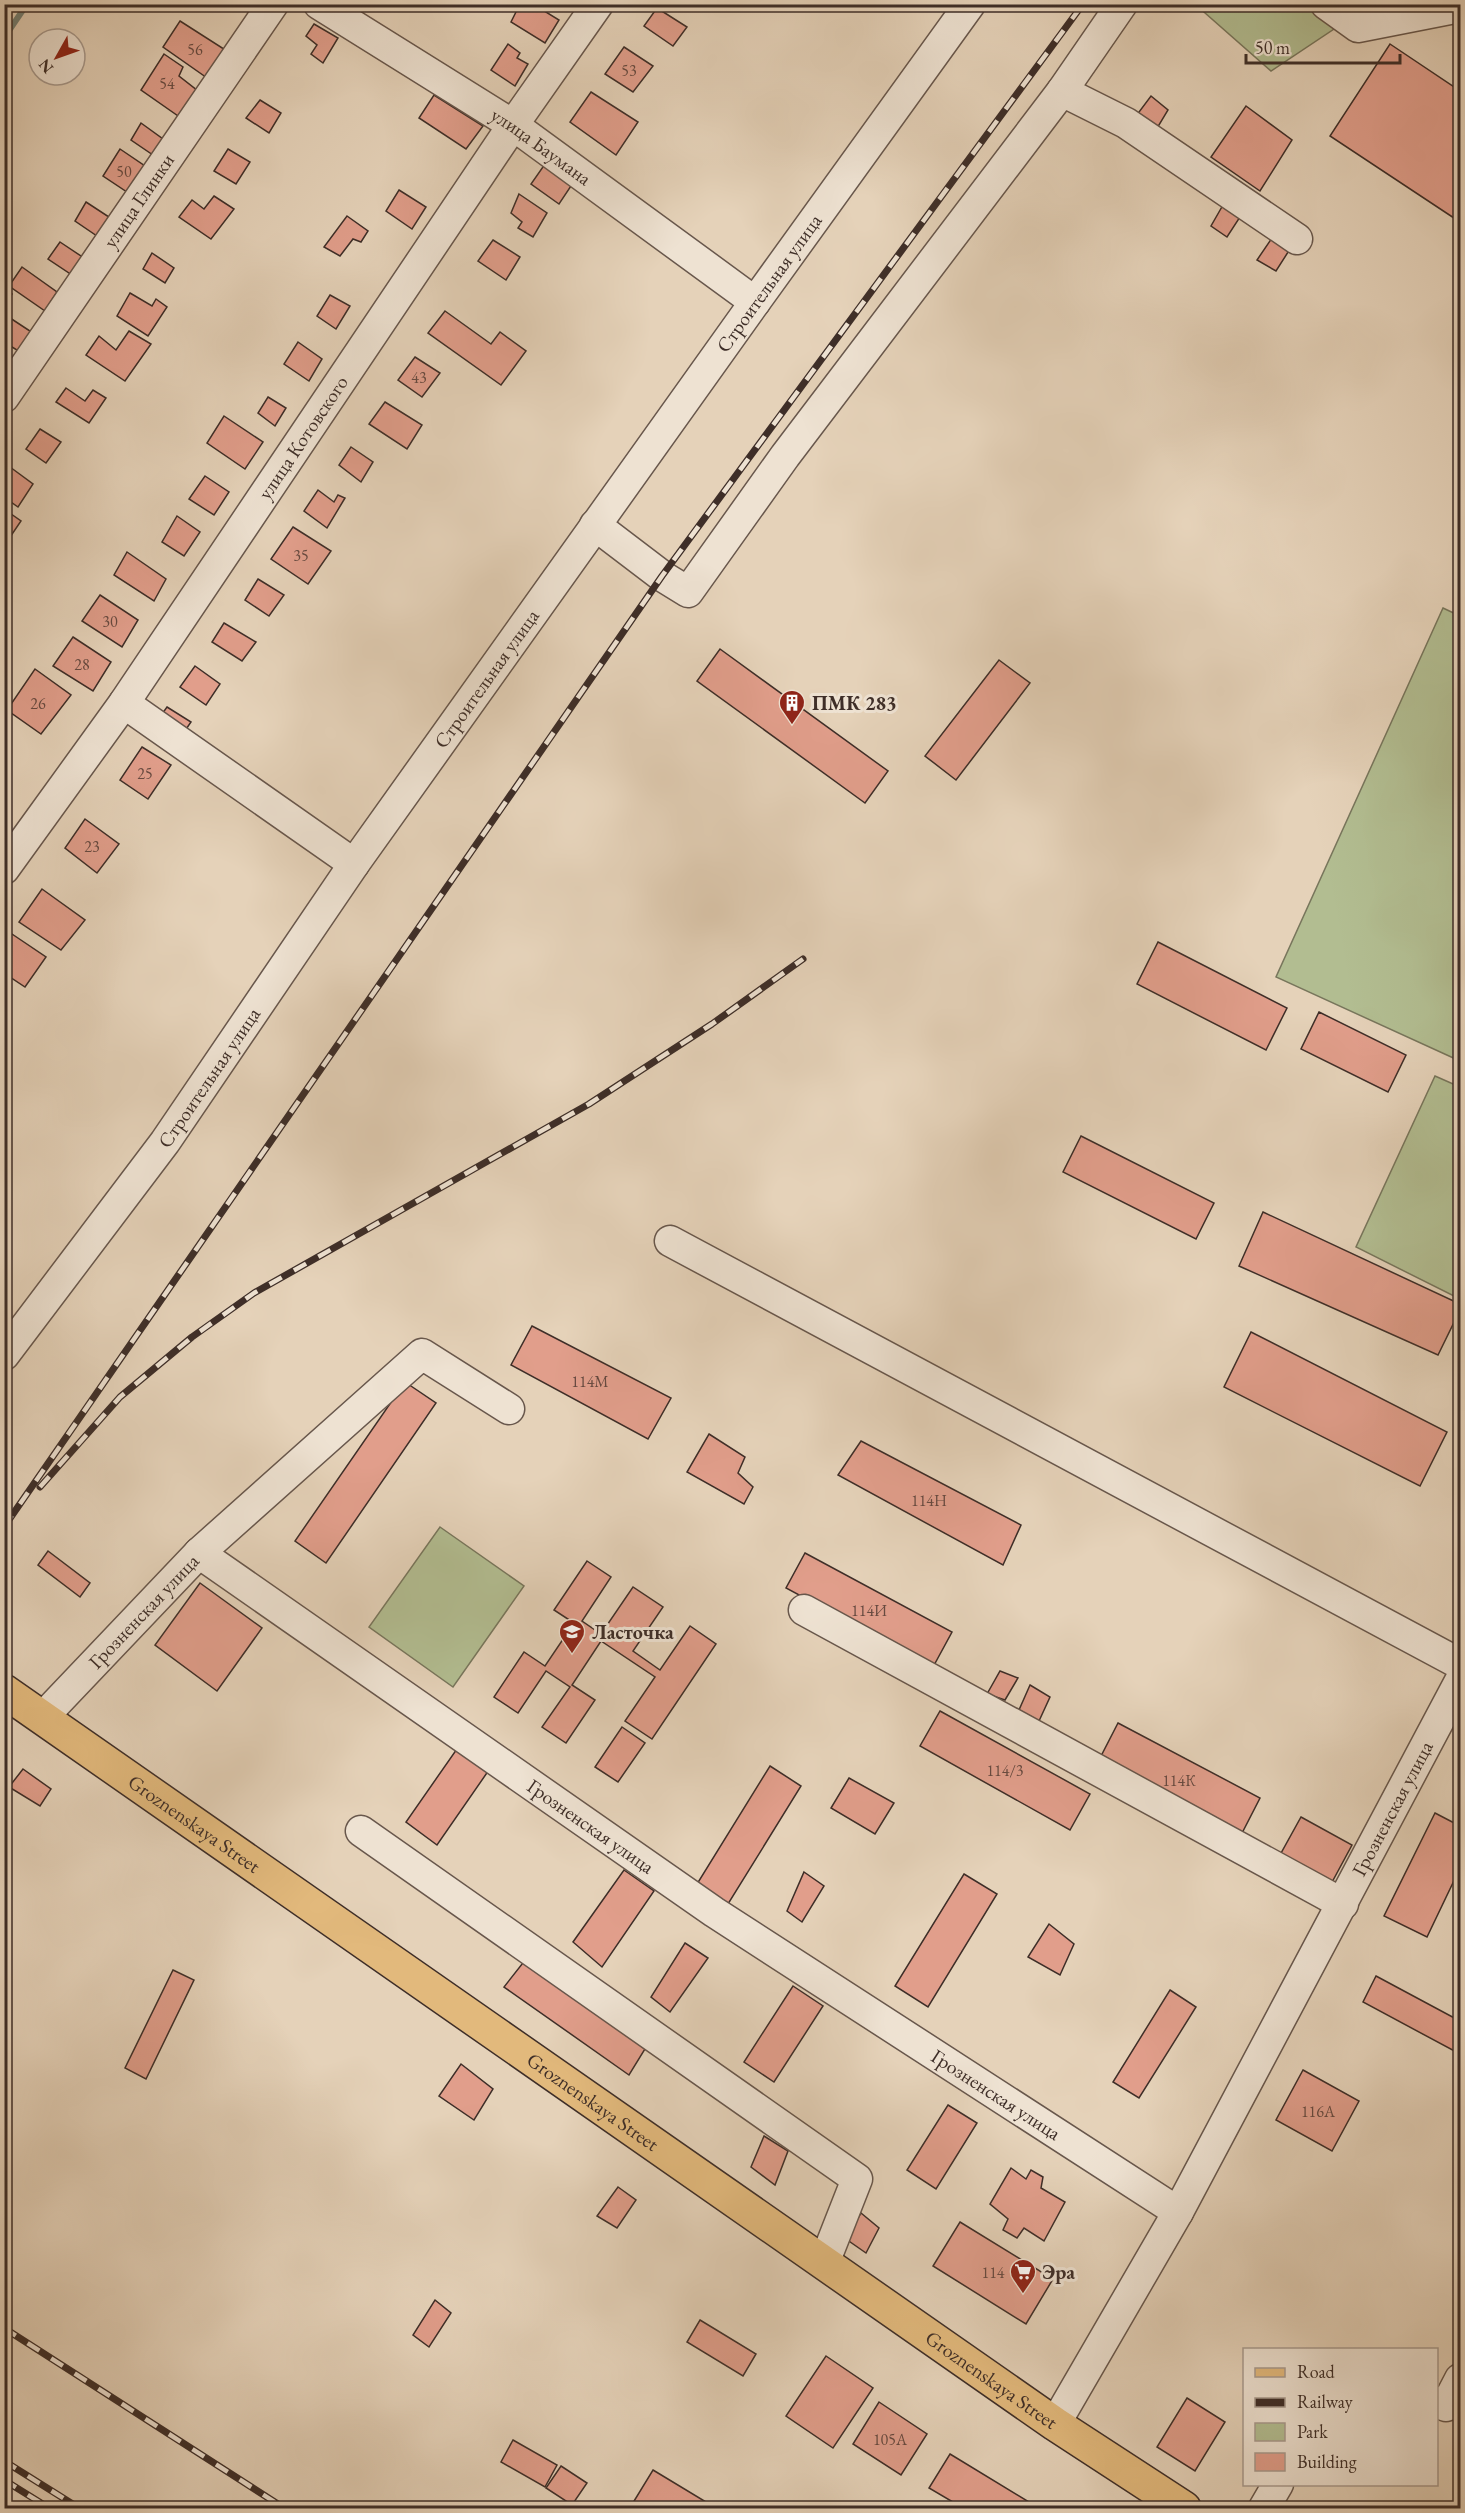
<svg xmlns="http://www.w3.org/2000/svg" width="1465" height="2513" font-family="'EB Garamond',serif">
  <rect width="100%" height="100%" fill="#e5d2b9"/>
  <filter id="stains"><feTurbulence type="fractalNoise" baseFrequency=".00333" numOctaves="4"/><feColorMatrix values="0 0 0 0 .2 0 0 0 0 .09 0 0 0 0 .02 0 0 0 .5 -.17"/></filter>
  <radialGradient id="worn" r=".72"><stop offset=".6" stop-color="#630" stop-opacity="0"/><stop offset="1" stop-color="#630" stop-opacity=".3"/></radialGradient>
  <g fill="#b2bd91" stroke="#78765c" stroke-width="1.5">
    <polygon points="1196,5 1370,5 1271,71"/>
    <polygon points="1443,608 1460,616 1460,1061 1276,977"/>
    <polygon points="1435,1076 1460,1087 1460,1299 1356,1247"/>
    <polygon points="440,1527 524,1586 453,1687 369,1627"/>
  </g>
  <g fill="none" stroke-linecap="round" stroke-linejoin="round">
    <polyline stroke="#738177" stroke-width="6" points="4,38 27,4"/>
  </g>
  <g fill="#e19e8b" stroke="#3e2e28" stroke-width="1.5">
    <polygon points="520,4 533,4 559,20 545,43 511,22"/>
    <polygon points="657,8 687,27 673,46 644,26"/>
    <polygon points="180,21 227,51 210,80 163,47"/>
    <polygon points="314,24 338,38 323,63 311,54 317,45 306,36"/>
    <polygon points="508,44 520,53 517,58 528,64 515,86 491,70"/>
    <polygon points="1390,44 1460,91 1460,222 1330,136"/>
    <polygon points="624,47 653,66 633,92 605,74"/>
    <polygon points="164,54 183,67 179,76 198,91 181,118 141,90"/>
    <polygon points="591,92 638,122 616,155 570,122"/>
    <polygon points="434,95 483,126 466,149 419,118"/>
    <polygon points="1151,96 1168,110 1156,130 1136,116"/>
    <polygon points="260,100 281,113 269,133 246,118"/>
    <polygon points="1246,106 1292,140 1260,191 1211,157"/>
    <polygon points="141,123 163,139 153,155 131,140"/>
    <polygon points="120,149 145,166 127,192 103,176"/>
    <polygon points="228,149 250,162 236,184 214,171"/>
    <polygon points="545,164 573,183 559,204 531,184"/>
    <polygon points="399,190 426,207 412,229 386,211"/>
    <polygon points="519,194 547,213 533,237 518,228 522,222 511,213"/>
    <polygon points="214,196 234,209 211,239 179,217 192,200 204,209"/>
    <polygon points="86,202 109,217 97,236 75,221"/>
    <polygon points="1223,205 1240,217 1227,237 1211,226"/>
    <polygon points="347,216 368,231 361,242 353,239 340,256 324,247"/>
    <polygon points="1272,238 1290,249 1276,271 1257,260"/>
    <polygon points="493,240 520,257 506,280 478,261"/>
    <polygon points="60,242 84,258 72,275 48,259"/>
    <polygon points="152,253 174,268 165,283 143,269"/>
    <polygon points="22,267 57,292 45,311 9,286"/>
    <polygon points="4,288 12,294 4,307"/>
    <polygon points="130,293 152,306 156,299 167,307 148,336 117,316"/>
    <polygon points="330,295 350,306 336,329 317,316"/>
    <polygon points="445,311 491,344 500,332 526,351 501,385 428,333"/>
    <polygon points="4,314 33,333 20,352 4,342"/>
    <polygon points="129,331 151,344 125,381 86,355 99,336 116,350"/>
    <polygon points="298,342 322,359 309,381 284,364"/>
    <polygon points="415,357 440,373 422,397 398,380"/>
    <polygon points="66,388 85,401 93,390 106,398 89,423 56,402"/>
    <polygon points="268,397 286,408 275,426 258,413"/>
    <polygon points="385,402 422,425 407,449 369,424"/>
    <polygon points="224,416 263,442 245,469 207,443"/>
    <polygon points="40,429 61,442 46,463 26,449"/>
    <polygon points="351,447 373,462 361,482 339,465"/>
    <polygon points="10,467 33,484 18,507 4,497 4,475"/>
    <polygon points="205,476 229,492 214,515 189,499"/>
    <polygon points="318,490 334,502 338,495 345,498 327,528 304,511"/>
    <polygon points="4,509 21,521 4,546"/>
    <polygon points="177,516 200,532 184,556 162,542"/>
    <polygon points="293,527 331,551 308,584 271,559"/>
    <polygon points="127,552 166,579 154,601 114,575"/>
    <polygon points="258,579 284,595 269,616 245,600"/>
    <polygon points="100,595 138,620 122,647 82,621"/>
    <polygon points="224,623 256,642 242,661 212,642"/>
    <polygon points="73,637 111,662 93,691 53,666"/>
    <polygon points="720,649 888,771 865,803 697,681"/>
    <polygon points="999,660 1030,683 956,780 925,756"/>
    <polygon points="195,666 220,684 206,705 180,687"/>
    <polygon points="35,669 71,695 41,734 7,710"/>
    <polygon points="167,707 191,722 180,738 157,721"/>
    <polygon points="142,747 171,765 148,799 120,780"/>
    <polygon points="85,819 119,844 97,873 65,848"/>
    <polygon points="42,889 85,920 61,950 19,922"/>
    <polygon points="9,932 46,957 25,987 4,973 4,938"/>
    <polygon points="1158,942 1287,1008 1266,1050 1137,984"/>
    <polygon points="1319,1012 1406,1055 1388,1092 1301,1049"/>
    <polygon points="1081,1136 1214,1203 1196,1239 1063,1172"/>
    <polygon points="1263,1212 1460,1304 1460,1310 1438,1355 1239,1266"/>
    <polygon points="532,1326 671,1398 648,1439 511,1365"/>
    <polygon points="1251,1332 1447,1432 1420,1486 1224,1387"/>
    <polygon points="405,1382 436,1403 326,1563 295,1541"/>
    <polygon points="709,1434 745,1457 738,1473 753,1487 744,1504 687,1472"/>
    <polygon points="861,1441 1021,1525 1003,1565 838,1475"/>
    <polygon points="48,1551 90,1583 80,1597 38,1565"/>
    <polygon points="805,1553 952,1632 933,1667 786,1588"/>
    <polygon points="587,1561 611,1577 582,1621 601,1634 633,1587 663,1607 633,1651 660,1670 690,1626 716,1644 652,1739 625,1721 655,1677 601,1641 572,1685 595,1700 566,1743 542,1727 570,1687 546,1671 518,1713 494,1697 524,1652 545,1666 574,1623 554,1610"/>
    <polygon points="200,1583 262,1628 217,1691 155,1645"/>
    <polygon points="1000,1671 1018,1678 1005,1700 987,1694"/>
    <polygon points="1030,1685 1050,1697 1039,1721 1019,1710"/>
    <polygon points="940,1711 1090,1794 1070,1830 920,1746"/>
    <polygon points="1118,1723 1260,1798 1240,1837 1098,1762"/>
    <polygon points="622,1727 645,1743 618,1782 595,1767"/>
    <polygon points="459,1746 491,1767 437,1845 406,1822"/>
    <polygon points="770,1766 801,1786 728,1904 697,1884"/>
    <polygon points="23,1769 51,1789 40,1806 9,1787"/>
    <polygon points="849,1778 894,1803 875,1834 831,1808"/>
    <polygon points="1435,1813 1460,1826 1460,1868 1427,1937 1384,1916"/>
    <polygon points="1301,1817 1352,1845 1331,1884 1280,1855"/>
    <polygon points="624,1870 654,1891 602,1967 573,1942"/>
    <polygon points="804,1872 824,1886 802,1922 787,1911"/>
    <polygon points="964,1874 997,1894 928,2007 895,1986"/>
    <polygon points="1049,1924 1074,1944 1060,1975 1028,1957"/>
    <polygon points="685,1943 708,1958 670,2012 651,1997"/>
    <polygon points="526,1959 645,2049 629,2075 504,1987"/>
    <polygon points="173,1970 194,1980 146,2079 125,2068"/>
    <polygon points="1376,1976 1460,2021 1460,2054 1363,2002"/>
    <polygon points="793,1986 823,2006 774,2082 744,2062"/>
    <polygon points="1170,1990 1196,2007 1139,2098 1113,2082"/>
    <polygon points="461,2064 493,2089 474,2120 439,2096"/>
    <polygon points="1303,2070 1359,2101 1332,2151 1276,2120"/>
    <polygon points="948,2105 977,2123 936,2189 907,2170"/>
    <polygon points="764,2136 788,2151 775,2185 751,2167"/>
    <polygon points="1011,2168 1026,2179 1031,2170 1043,2177 1041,2188 1065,2202 1044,2241 1024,2228 1017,2238 1003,2230 1008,2219 990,2204"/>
    <polygon points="618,2187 636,2200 617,2228 597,2216"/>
    <polygon points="861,2213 879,2228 866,2253 846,2239"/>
    <polygon points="960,2222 1053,2279 1026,2324 933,2266"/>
    <polygon points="435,2300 451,2313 429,2347 413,2335"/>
    <polygon points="700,2320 756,2354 743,2376 687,2342"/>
    <polygon points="826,2356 873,2388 833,2448 786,2416"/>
    <polygon points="1187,2398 1225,2422 1195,2471 1157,2447"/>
    <polygon points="879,2402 927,2434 901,2475 853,2444"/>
    <polygon points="513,2440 557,2465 545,2487 501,2462"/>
    <polygon points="950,2454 1039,2508 963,2508 929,2488"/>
    <polygon points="561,2466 587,2483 572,2505 546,2488"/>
    <polygon points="653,2470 716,2508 635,2508 631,2506"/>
  </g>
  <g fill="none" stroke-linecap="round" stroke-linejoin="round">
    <defs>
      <g id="minor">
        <path id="s1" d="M319,4L513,125L755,302"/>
        <polyline points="1326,4 1358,27 1460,7"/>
        <polyline points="1062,91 1122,4"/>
        <path id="s2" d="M4,397L273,4"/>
        <polyline points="595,525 662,576 688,592 785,456 1062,91 1126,123 1297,239"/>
        <polyline points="124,703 354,864"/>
        <path id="s3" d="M4,869L124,703L513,125L598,4"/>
        <polyline points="670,1241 1460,1664"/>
        <path id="s4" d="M4,1355L165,1142L354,864L755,302L970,4"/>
        <polyline points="199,1553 422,1354 509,1409"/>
        <polyline points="804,1610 1343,1904"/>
        <path id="s5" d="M43,1717L199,1553L714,1912L1178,2212"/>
        <polyline points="361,1831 857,2179 824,2263"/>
        <polyline points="1436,2402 1446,2406 1460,2379"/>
        <path id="s6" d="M1055,2424L1178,2212L1460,1681"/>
        <polyline points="1264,2508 1278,2484"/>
      </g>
      <g id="major">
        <path id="s7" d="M4,1691L1055,2424L1184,2508"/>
      </g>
    </defs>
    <use href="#minor" stroke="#68574c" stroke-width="33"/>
    <use href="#major" stroke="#3e2e28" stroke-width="36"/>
    <use href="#minor" stroke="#eee2d2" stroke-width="30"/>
    <use href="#major" stroke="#e2b97c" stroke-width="33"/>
    <defs>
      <g id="rail">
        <polyline points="40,1487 120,1397 192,1337 254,1293 589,1104 712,1024 803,959"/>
        <polyline points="4,1527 662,576 1083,4"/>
        <polyline points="4,2328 284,2508"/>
        <polyline points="4,2461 79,2508"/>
        <polyline points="4,2480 49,2508"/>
      </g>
    </defs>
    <use href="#rail" stroke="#3e2e28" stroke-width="7"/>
    <use href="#rail" stroke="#eee2d2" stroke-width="4.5" stroke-dasharray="14" stroke-linecap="butt"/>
  </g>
  <defs>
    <symbol id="building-pin" viewBox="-11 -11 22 30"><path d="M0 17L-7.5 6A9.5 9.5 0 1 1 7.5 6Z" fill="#8f2418" stroke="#eee2d2"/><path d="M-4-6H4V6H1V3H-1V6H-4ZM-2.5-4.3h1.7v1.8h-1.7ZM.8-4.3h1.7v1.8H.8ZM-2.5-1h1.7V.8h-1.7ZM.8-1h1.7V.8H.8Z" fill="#fff"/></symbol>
    <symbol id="school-pin" viewBox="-11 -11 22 30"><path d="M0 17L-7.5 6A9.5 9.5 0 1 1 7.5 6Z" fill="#8f2418" stroke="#eee2d2"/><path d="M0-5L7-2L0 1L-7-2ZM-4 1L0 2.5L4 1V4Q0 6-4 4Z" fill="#fff"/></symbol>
    <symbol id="supermarket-pin" viewBox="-11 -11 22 30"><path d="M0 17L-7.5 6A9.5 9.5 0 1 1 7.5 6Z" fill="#8f2418" stroke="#eee2d2"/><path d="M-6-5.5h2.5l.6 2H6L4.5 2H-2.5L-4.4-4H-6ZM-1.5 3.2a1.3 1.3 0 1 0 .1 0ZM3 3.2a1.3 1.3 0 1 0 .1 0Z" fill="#fff"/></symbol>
  </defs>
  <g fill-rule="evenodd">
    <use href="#building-pin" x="777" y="688" width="30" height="40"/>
    <use href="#school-pin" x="557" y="1617" width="30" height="40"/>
    <use href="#supermarket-pin" x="1008" y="2257" width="30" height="40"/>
  </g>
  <g text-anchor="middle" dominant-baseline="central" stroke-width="6" stroke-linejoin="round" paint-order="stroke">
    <g font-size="16" fill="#674a41">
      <text x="195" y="49">56</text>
      <text x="629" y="70">53</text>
      <text x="167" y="83">54</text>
      <text x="124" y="171">50</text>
      <text x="419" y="377">43</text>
      <text x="301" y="555">35</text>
      <text x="110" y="621">30</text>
      <text x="82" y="664">28</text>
      <text x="38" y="703">26</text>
      <text x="145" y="773">25</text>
      <text x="92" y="846">23</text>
      <text x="590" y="1381">114М</text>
      <text x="929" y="1500">114Н</text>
      <text x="869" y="1610">114И</text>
      <text x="1005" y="1770">114/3</text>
      <text x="1179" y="1780">114К</text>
      <text x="1318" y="2111">116А</text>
      <text x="993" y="2272">114</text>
      <text x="890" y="2439">105А</text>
    </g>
    <g font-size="20" fill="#3e2e28" stroke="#eee2d2">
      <text stroke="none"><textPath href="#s1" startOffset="264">улица Баумана</textPath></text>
      <text stroke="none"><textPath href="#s2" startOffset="238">улица Глинки</textPath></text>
      <text stroke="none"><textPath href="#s4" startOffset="1317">Строительная улица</textPath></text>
      <text stroke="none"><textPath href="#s3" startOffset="525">улица Котовского</textPath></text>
      <text stroke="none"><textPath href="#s4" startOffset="831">Строительная улица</textPath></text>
      <text stroke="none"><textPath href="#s4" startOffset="345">Строительная улица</textPath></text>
      <text stroke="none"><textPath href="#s5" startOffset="146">Грозненская улица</textPath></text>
      <text stroke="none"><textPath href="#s6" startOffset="702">Грозненская улица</textPath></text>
      <text stroke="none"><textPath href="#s7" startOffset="232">Groznenskaya Street</textPath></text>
      <text stroke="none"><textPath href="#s5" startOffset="704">Грозненская улица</textPath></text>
      <text stroke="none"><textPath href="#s5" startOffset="1190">Грозненская улица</textPath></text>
      <text stroke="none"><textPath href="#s7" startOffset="718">Groznenskaya Street</textPath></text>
      <text stroke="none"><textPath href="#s7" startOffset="1204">Groznenskaya Street</textPath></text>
    </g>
    <g font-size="20" font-weight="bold" fill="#3e2e28" stroke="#eee2d2" text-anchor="start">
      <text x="812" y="703">ПМК 283</text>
      <text x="592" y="1632">Ласточка</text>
      <text x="1042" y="2272">Эра</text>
    </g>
  </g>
  <rect width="1465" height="2513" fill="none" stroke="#e5d2b9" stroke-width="24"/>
  <rect x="6" y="6" width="1453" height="2501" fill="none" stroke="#3e2e28" stroke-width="3"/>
  <rect x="12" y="12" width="1441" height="2489" fill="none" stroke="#3e2e28" stroke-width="1.5"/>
  <rect x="1243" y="2348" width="195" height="138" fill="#eee2d2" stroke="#a89a8e" stroke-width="1.5"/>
  <rect x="1255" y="2368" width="30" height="9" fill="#e2b97c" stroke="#a89a8e" stroke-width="1.5"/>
  <text x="1297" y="2378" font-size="18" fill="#3e2e28">Road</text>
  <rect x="1255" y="2398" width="30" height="9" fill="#3e2e28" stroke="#a89a8e" stroke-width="1.5"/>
  <text x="1297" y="2408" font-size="18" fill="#3e2e28">Railway</text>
  <rect x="1255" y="2423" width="30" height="18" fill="#b2bd91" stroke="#a89a8e" stroke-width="1.5"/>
  <text x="1297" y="2438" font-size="18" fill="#3e2e28">Park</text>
  <rect x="1255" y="2453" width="30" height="18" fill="#e19e8b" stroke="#a89a8e" stroke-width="1.5"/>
  <text x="1297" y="2468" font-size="18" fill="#3e2e28">Building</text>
  <g transform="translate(57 57) rotate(230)"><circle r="28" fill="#eee2d2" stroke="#a89a8e" stroke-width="1.5"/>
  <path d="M0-4.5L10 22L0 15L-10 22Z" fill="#8f2418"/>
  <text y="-9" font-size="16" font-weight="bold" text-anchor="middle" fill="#3e2e28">N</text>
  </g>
  <path d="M1246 54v9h154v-9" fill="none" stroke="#3e2e28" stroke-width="3"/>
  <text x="1255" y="54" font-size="18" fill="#3e2e28" stroke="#eee2d2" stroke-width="4.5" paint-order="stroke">50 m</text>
  <rect width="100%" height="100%" filter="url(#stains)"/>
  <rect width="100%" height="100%" fill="url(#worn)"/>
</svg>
